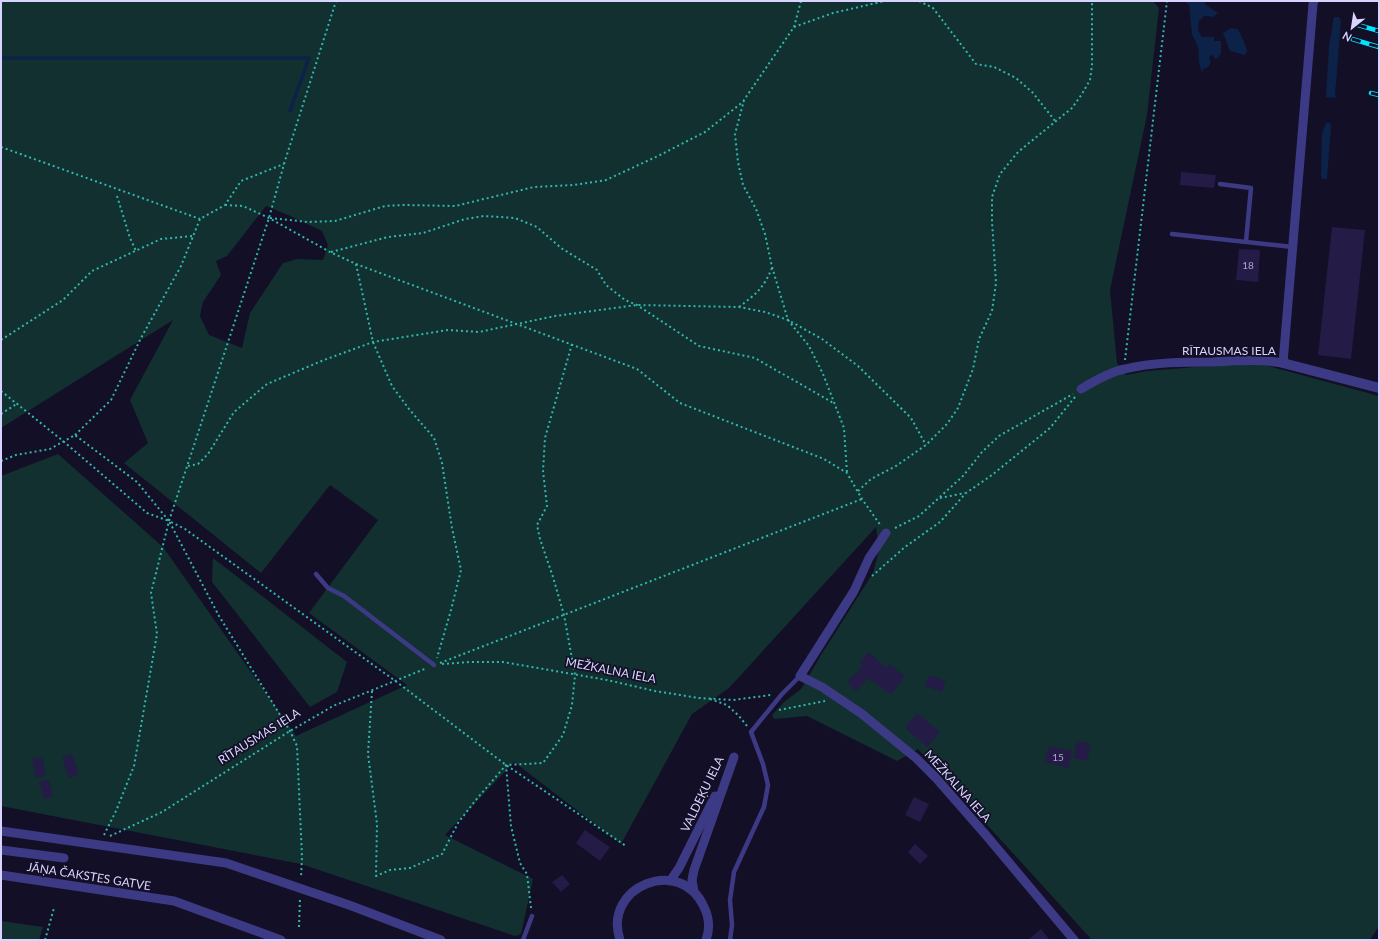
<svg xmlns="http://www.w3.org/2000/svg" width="1380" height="941" font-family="Lato,sans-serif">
  <rect width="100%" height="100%" fill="#130f26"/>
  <g fill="#12302f" fill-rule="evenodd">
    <path d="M1,1H1153L1159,8L1147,115L1110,290L1117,363L1126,375L1147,371L1196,367L1261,364L1379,396V926L1370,940H1092L918,749L897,761L807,716L774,719L772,715L784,702L801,689L821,655L873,573L879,550L876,527L729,688L692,714L621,844L514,762L445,835L533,879L521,934L515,936L301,864L1,806V476L58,454L163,547L296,736L407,685L309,613L378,520L330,485L261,573L124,463L148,443L130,400L173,320L1,428ZM266,206L288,215L322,231L328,245L323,260L297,259L283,263L250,313L242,348L209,335L200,316L203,302L221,275L216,261L227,256Z"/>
    <polygon points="213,558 347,662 337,692 310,707 212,582"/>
    <polygon points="1,921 43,927 39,940 1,940"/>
  </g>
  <g fill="#0c2248">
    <polygon points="1185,1 1204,1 1206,5 1218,13 1213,17 1204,16 1199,21 1198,30 1202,37 1214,37 1214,41 1221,41 1221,53 1218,58 1215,59 1213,55 1210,56 1209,58 1211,62 1208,67 1203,69 1202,73 1199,62 1198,47 1192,34 1189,5"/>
    <polygon points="1334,17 1339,17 1341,21 1335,95 1336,98 1326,97 1329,46"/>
    <polygon points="1231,28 1238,29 1244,42 1247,51 1245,55 1230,51 1223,33"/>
    <polygon points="1326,123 1330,123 1331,126 1327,179 1322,179 1321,176 1322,133"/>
  </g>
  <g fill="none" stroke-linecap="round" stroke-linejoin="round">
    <polyline stroke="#0c2248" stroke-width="3.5" points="1,58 309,58 290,111"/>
  </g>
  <g fill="#241b47">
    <polygon points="1181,172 1216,175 1214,188 1180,185"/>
    <polygon points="1332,227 1365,230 1351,359 1318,355"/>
    <polygon points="1239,249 1260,250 1258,282 1236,280"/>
    <polygon points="869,652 886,668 889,664 905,676 891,695 868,678 856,691 847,682 863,666 859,662"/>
    <polygon points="929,675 946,681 942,692 925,686"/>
    <polygon points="917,713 940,732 927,747 905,728"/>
    <polygon points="1077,741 1091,744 1087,761 1073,758"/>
    <polygon points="1049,746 1072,751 1069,768 1044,762"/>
    <polygon points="72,754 79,774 69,778 62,757"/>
    <polygon points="42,757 46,776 36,778 32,759"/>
    <polygon points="49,780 53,796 44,799 39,782"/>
    <polygon points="914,797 929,804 920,822 905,815"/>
    <polygon points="585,830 610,847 600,861 576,843"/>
    <polygon points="915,844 928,856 920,864 908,852"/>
    <polygon points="562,875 570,884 561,892 552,882"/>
    <polygon points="1041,929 1050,940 1028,940"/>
  </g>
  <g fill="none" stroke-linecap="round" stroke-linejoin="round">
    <g stroke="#2fb8b0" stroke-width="2" stroke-dasharray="2 3" stroke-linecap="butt">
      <polyline points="801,1 794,27 744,100 735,134 738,162 743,185 756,209 765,234 772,267 788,320 809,346 823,374 844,428 847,473"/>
      <polyline points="919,1 933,8 976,64 994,67 1016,78 1033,93 1056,122"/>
      <polyline points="794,27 833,13 885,1"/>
      <polyline points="1,147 200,219"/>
      <polyline points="117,196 130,238 136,251"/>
      <polyline points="225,205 243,206 269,218 330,252 356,264 637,369 680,403 824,459 847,473 862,499 881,526"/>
      <polyline points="270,218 308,222 335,221 385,206 404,205 455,206 534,187 574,185 606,180 660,155 705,132 744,101"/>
      <polyline points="331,252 388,237 423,233 465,219 484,216 515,218 537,227 561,248 597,270 606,285 625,300 637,305 699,346 755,358 835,404"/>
      <polyline points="356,264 373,342 392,386 409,409 434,438 442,463 452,528 461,570 451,610 437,658"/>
      <path d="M739,307C757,293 763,289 772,268"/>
      <polyline points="1,340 63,300 92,271 161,239 193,236"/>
      <polyline points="1125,360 1167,1"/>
      <polyline points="1,391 63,441 147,513 169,521 219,616 290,731 297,746 302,857 301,878"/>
      <polyline points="1,414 18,403"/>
      <polyline points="75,435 111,400 141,338 181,266 200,219 225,205 241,181 284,164"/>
      <polyline points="1,461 16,455 50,449 75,435 137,482 169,521 185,529 394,680 506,765 626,846"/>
      <polyline points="188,466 198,464 208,454 234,412 267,384 324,360 373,342 448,330 479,332 555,316 637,305 739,307 765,312 788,320 822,339 858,366 911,418 926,445"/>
      <polyline points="858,491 871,479 896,466 926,445 947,424 958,408 973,369 979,339 992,311 996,283 992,221 992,197 1000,174 1018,152 1072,108 1082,94 1090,80 1092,65 1092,1"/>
      <polyline points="940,498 965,493"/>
      <polyline points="895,528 919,516 963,476 982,452 999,436 1073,394"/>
      <polyline points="872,576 905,547 940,522 966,493 992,475 1050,428 1075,397"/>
      <polyline points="440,663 862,499"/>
      <polyline points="442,664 470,662 503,662 607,680 655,691 699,698 733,700 771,695"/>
      <polyline points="372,691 368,754 377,824 376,876 390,870 410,868 442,854 458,823 475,801 506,765"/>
      <polyline points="710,699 727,705 739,716 747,726"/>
      <polyline points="779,710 825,701"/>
      <polyline points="104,835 116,811 134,766 157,634 151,593 169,521 269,218 284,164 336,1"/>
      <polyline points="110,836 162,812 290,731 333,706 427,668"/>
      <polyline points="531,908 527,874 520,863 511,826 506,765 543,763 563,735 572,705 575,675 564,615 553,577 540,539 537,525 547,506 543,471 545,438 572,344"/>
      <polyline points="299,927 300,898"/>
      <polyline points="45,940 54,908"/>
    </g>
    <g stroke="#3d3a85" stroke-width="4.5">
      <polyline points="1220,184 1251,188 1246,241"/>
      <polyline points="1172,234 1293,247"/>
      <polyline points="316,574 328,588 344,596 434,665"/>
      <polyline points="523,940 532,916"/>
      <polyline points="730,940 732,925 730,900 734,872 764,807 768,785 763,764 751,732 782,694 800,676"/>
    </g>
    <g stroke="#3d3a85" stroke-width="9">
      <path d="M1081,389C1091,383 1112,371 1125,369C1153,362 1184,362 1213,362C1236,361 1259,359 1283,363L1313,4L1314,1"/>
      <polyline points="886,533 869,558 854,591 800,676 822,687 862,714 916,758 936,778 985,834 1074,940"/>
      <polyline points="1,831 226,863 349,905 441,940"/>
      <polyline points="1,850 64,858"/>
      <polyline points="1,875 174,901 281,940"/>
      <polyline points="670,881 679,868 715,796"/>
      <polyline points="694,892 692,880 694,870 734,757"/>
      <path d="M620,940C602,886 681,855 704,907C709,917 710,929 706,940"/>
    </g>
    <polyline stroke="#3d3a85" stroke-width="10" points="1283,363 1379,388"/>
    <defs>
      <g id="rail">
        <polyline points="1358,25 1379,31"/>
        <polyline points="1352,39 1379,47"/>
        <polyline points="1371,93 1379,95"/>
      </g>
    </defs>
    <use href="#rail" stroke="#00e5ff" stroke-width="4.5"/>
    <use href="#rail" stroke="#130f26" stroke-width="3" stroke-dasharray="9" stroke-linecap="butt"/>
  </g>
  <g text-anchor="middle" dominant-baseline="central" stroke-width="3.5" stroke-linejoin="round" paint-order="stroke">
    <g font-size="10" fill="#aca6d1">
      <text x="1248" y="265">18</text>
      <text x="1058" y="757">15</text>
    </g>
    <g font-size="12" fill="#d9d4ff" stroke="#130f26">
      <text x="1229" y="350">RĪTAUSMAS IELA</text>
      <text transform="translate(611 670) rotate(11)">MEŽKALNA IELA</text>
      <text transform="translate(259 736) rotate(-32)">RĪTAUSMAS IELA</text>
      <text transform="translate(958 786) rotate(48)">MEŽKALNA IELA</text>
      <text transform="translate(702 794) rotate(-64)">VALDEĶU IELA</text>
      <text transform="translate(89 876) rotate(9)">JĀŅA ČAKSTES GATVE</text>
    </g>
  </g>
  <rect width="1380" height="941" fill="none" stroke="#d9d4ff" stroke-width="4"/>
  <g transform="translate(1352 28) rotate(210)" stroke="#130f26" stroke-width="3" paint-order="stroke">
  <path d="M0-3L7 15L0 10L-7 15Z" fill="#d9d4ff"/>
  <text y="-6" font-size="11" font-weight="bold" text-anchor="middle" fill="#d9d4ff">N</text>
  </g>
</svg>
